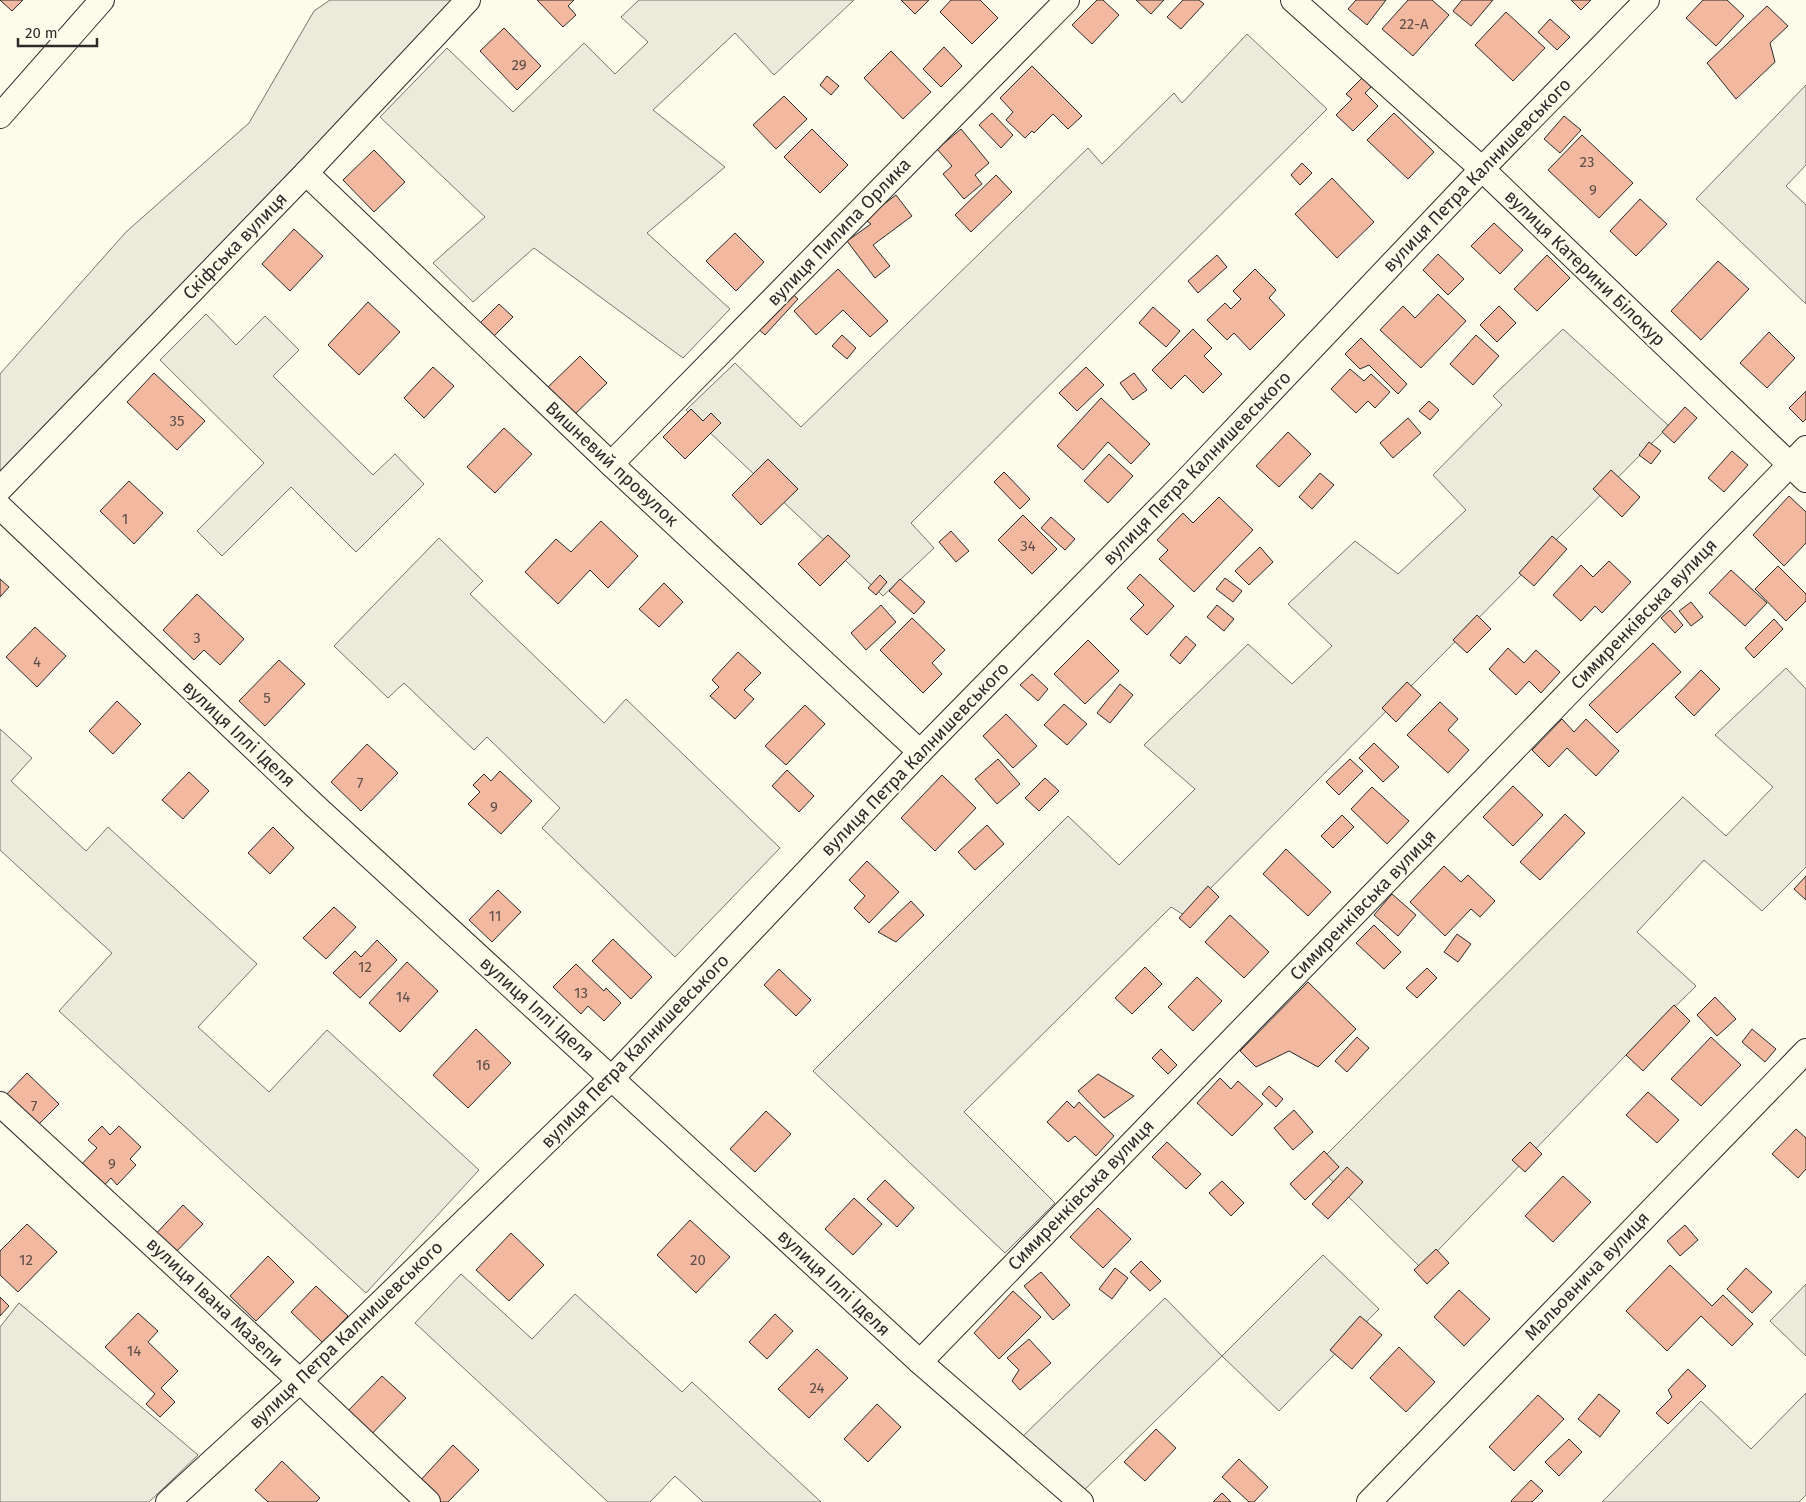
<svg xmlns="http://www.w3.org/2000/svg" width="1806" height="1502" font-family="'Fira Sans',sans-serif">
  <rect width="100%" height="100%" fill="#fdfbea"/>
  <g fill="#ecebdb" stroke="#74746e">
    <polygon points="330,0 468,0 0,489 0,374 126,232 249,123 314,11"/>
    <polygon points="639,0 854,0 774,75 735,33 653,110 725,167 647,233 730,309 683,358 534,248 473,302 433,263 485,217 380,117 447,48 513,112 584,43 615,74 648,42 621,17"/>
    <polygon points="1247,34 1327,109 911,523 934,548 883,596 686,410 735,363 801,427 1088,148 1102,164 1174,93 1182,103"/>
    <polygon points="1806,85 1806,165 1786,186 1806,205 1806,304 1696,199"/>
    <polygon points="206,314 236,345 265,316 299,350 273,376 373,475 395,454 424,484 356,552 291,487 222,556 197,531 264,463 160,360"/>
    <polygon points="1563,329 1669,426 1184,915 1171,907 964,1112 1055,1203 1005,1253 813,1071 1068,816 1119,865 1195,789 1144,745 1248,644 1292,684 1332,646 1288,604 1355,541 1398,574 1466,510 1433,475 1502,405 1493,396"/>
    <polygon points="439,538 483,581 470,594 604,723 626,699 780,848 675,957 542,828 560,808 487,737 474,750 404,683 388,698 334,646"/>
    <polygon points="1786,668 1806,689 1806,867 1762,911 1704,860 1637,932 1696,986 1626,1055 1421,1268 1316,1165 1683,797 1726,836 1773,787 1715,735"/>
    <polygon points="0,729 32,758 11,781 86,851 108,827 257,964 198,1027 269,1092 327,1030 479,1170 366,1293 59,1011 112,953 0,850"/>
    <polygon points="1323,1255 1379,1309 1279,1411 1222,1356 1078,1496 1021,1438 1165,1298 1222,1356"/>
    <polygon points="461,1274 532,1339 575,1294 682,1392 692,1382 821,1502 703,1502 675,1476 650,1502 608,1502 415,1323"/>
    <polygon points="1806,1284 1806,1356 1770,1321"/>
    <polygon points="19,1303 198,1455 149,1502 0,1502 0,1327"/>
    <polygon points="1806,1393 1806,1495 1799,1502 1602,1502 1701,1401 1751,1449"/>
  </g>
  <g fill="#f2b8a0" stroke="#2b2b2b">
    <polygon points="0,0 23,0 12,11"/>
    <polygon points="537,0 574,0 568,6 576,15 563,27"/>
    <polygon points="901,0 929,0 915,14"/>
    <polygon points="951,0 980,0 998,18 972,44 940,12"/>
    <polygon points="1097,0 1103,0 1119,15 1092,44 1072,25"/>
    <polygon points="1136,0 1164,0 1151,14"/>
    <polygon points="1183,0 1199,0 1204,4 1181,29 1167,17"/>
    <polygon points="1356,0 1386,0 1367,25 1348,9"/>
    <polygon points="1408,0 1432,0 1449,15 1413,56 1382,29"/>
    <polygon points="1462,0 1493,0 1471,26 1453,11"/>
    <polygon points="1571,0 1591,0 1581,10"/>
    <polygon points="1703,0 1727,0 1744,16 1716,46 1686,18"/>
    <polygon points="1767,6 1788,26 1770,43 1775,62 1736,99 1707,63"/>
    <polygon points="1506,12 1545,48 1513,81 1475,45"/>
    <polygon points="1550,19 1570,37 1557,50 1538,32"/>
    <polygon points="504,28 541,66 517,90 480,51"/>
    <polygon points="944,47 962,66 941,87 923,69"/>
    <polygon points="891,51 931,92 903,119 864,78"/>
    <polygon points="1032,66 1082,116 1068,129 1053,114 1034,133 1032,131 1025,138 1006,120 1013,112 1000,98"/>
    <polygon points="827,76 839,86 831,95 820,85"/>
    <polygon points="1363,77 1372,86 1365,93 1378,106 1353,131 1336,115 1352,99 1346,94"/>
    <polygon points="784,96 807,119 776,149 753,125"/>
    <polygon points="992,113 1013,135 1001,148 979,125"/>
    <polygon points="1394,113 1434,152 1408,179 1367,140"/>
    <polygon points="1564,116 1581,130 1560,153 1544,139"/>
    <polygon points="812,129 848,165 820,193 784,157"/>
    <polygon points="961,129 989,163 975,175 982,184 964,199 943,174 952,166 937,149"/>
    <polygon points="1582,135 1633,183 1599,218 1548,170"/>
    <polygon points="374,150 405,182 374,212 343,180"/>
    <polygon points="1302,163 1312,173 1300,185 1291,175"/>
    <polygon points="996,175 1012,192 971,232 955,215"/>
    <polygon points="1332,178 1374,222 1337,258 1295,214"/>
    <polygon points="896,195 912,216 873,245 890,266 875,278 847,241 871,224 864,219"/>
    <polygon points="1640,199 1667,224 1636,256 1610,231"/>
    <polygon points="1494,223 1523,250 1500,274 1471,246"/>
    <polygon points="294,229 323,256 290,291 262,264"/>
    <polygon points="735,233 764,262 736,291 706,261"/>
    <polygon points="1438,254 1464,279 1448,295 1423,270"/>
    <polygon points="1217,255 1227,267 1198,293 1188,281"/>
    <polygon points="1547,255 1570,278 1537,311 1514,289"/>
    <polygon points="1718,261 1749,289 1701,340 1671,311"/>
    <polygon points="838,269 888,321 870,337 843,310 816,335 794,311"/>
    <polygon points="1255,269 1276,290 1269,298 1285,315 1250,350 1234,333 1227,340 1207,320 1225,303 1231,309 1241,299 1233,291"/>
    <polygon points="786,288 798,299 765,335 753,324"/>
    <polygon points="1438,294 1466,321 1421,368 1380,330 1403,306 1415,318"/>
    <polygon points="368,302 400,332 359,375 328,345"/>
    <polygon points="499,304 513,317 492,338 479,324"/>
    <polygon points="1499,306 1516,323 1497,342 1480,325"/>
    <polygon points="1153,307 1180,331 1166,347 1139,323"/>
    <polygon points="1193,329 1212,348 1204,356 1222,374 1203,393 1185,375 1171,389 1152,370"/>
    <polygon points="1769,332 1795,358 1767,388 1740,363"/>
    <polygon points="842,335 856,348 847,359 832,346"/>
    <polygon points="1476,335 1499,356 1473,385 1450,364"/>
    <polygon points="1361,338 1407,384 1398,394 1369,365 1360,369 1345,354"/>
    <polygon points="580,356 607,383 572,417 545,390"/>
    <polygon points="433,367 454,386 424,418 404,398"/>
    <polygon points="1086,367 1104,385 1077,411 1059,393"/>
    <polygon points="1350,369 1364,381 1371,374 1390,392 1375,408 1368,401 1356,413 1331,389"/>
    <polygon points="154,373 205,421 177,450 127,402"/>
    <polygon points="1134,373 1147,390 1133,400 1120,383"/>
    <polygon points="1806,391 1806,419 1803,422 1789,408"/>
    <polygon points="1101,398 1150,444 1131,464 1108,442 1083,470 1057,446"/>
    <polygon points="1429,401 1439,410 1430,420 1419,411"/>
    <polygon points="1685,407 1697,418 1674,443 1662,432"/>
    <polygon points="691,409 703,421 711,413 721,423 685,459 663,437"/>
    <polygon points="1408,418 1421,433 1393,458 1380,443"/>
    <polygon points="504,428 532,454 495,493 467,467"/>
    <polygon points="1288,432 1311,454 1279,487 1256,466"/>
    <polygon points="1649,442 1661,451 1651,464 1639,455"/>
    <polygon points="1732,451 1748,465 1724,492 1708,478"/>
    <polygon points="1109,454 1133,476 1108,503 1084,481"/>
    <polygon points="768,459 798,489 761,525 732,495"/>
    <polygon points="1611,470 1640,497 1622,517 1593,489"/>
    <polygon points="1004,472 1030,499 1020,509 994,482"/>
    <polygon points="1320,473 1334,485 1312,509 1299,497"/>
    <polygon points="129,481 163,513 134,544 100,511"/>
    <polygon points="1789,496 1806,512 1806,543 1784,566 1753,535"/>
    <polygon points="1219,497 1253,530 1194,592 1159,559 1168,550 1157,540 1183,513 1193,523"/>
    <polygon points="1023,515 1057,549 1032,574 998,540"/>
    <polygon points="1051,517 1075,539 1065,550 1041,528"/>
    <polygon points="601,521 638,556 608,588 590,570 558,604 525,572 556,539 571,552"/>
    <polygon points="951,531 969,551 956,562 939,542"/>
    <polygon points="828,535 850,556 820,586 798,564"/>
    <polygon points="1552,536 1567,549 1534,586 1519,573"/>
    <polygon points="1260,547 1273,562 1249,585 1235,571"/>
    <polygon points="1609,561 1631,582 1602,613 1595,606 1581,621 1553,595 1581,565 1593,577"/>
    <polygon points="1778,566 1806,594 1806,601 1786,621 1755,589"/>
    <polygon points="1731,570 1767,603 1745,626 1709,593"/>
    <polygon points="1140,574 1174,606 1147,635 1130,619 1144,605 1127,588"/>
    <polygon points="880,575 887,582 876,595 868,588"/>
    <polygon points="1225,578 1242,591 1233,602 1216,589"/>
    <polygon points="0,579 9,587 0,597"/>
    <polygon points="900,579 925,602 914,614 889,591"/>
    <polygon points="664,583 683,602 659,627 639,609"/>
    <polygon points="197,594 244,639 220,665 204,650 194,660 163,630"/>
    <polygon points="1691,602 1703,617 1691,626 1679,611"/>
    <polygon points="881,605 896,622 866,650 851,633"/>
    <polygon points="1217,605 1234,619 1224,631 1207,617"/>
    <polygon points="1670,610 1683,625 1675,633 1661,618"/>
    <polygon points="1477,615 1491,629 1467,653 1453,640"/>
    <polygon points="912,618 945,650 932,663 942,674 923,693 880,650"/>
    <polygon points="1774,619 1783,629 1754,658 1745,648"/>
    <polygon points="35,627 66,656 37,687 6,657"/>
    <polygon points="1186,636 1196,645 1180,664 1170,655"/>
    <polygon points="1088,640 1119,671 1085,704 1054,674"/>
    <polygon points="1653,643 1681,672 1617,733 1589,705"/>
    <polygon points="1508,648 1524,663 1536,650 1560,672 1541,693 1529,681 1516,695 1489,669"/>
    <polygon points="738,652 761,673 744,690 754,699 735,719 710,696 719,687 712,680"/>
    <polygon points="279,660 305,684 265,726 239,701"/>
    <polygon points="1701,670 1720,689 1694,716 1675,697"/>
    <polygon points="1032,674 1048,689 1038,701 1020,685"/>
    <polygon points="1407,682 1421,695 1396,722 1382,708"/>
    <polygon points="1120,684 1133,695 1110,723 1097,713"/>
    <polygon points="117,701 141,724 113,754 89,731"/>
    <polygon points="1440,702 1458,719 1448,730 1469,750 1448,773 1407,735"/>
    <polygon points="1064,704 1087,724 1067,745 1044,725"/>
    <polygon points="805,705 825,724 786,765 765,746"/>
    <polygon points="1006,714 1037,746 1013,768 983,736"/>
    <polygon points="1562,719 1574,732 1586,719 1619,751 1596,776 1567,748 1549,767 1532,750"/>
    <polygon points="1374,743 1399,767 1383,782 1359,758"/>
    <polygon points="367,744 398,773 361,811 331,782"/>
    <polygon points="998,759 1020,784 997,804 975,779"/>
    <polygon points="1350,759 1363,771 1339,795 1326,782"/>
    <polygon points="787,770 814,796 799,812 772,786"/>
    <polygon points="500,771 532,801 501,834 468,804 480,792 473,785 484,774 491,781"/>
    <polygon points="189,772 209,791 183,819 162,800"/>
    <polygon points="942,775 976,808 935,851 901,818"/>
    <polygon points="1045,778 1059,791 1039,811 1025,798"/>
    <polygon points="1513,786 1543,815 1513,846 1483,817"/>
    <polygon points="1372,787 1409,821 1387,844 1351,809"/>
    <polygon points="1565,814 1585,833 1540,880 1520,862"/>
    <polygon points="1342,815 1354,827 1333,848 1321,836"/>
    <polygon points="987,825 1004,844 975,870 958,852"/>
    <polygon points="273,827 294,848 270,874 248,853"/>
    <polygon points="1286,849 1331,892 1308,916 1263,874"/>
    <polygon points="867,861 899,892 869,923 854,908 865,896 849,880"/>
    <polygon points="1444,866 1461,882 1468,875 1495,901 1480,917 1471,909 1445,936 1410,902"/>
    <polygon points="1806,876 1806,900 1794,889"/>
    <polygon points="1208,886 1219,897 1190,928 1179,918"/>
    <polygon points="498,890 521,912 492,942 469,920"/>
    <polygon points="1392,894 1416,915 1398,936 1374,915"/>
    <polygon points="911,901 924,915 896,942 878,932"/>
    <polygon points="334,907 356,927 326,959 303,938"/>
    <polygon points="1230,915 1269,952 1244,978 1205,942"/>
    <polygon points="1374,925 1401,952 1384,969 1356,943"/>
    <polygon points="1457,934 1471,944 1458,962 1444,952"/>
    <polygon points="613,939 652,977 631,999 592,961"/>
    <polygon points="377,940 397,960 360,998 333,973 355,951 361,957"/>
    <polygon points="407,962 438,991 400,1032 369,1003"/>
    <polygon points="576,964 604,991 606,988 621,1003 604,1021 588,1006 581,1014 553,987"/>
    <polygon points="1145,967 1162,984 1132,1014 1115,998"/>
    <polygon points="1427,968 1437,978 1417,998 1406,988"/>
    <polygon points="779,969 811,1000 796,1016 764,985"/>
    <polygon points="1197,977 1222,1001 1193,1031 1168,1007"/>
    <polygon points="1308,982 1356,1029 1318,1067 1289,1051 1256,1067 1240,1051"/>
    <polygon points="1715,997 1736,1019 1717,1036 1697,1015"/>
    <polygon points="1674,1005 1690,1021 1643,1071 1626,1055"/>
    <polygon points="476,1029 511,1063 468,1108 433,1075"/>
    <polygon points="1752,1029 1776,1049 1765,1062 1742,1042"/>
    <polygon points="1357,1037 1369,1048 1347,1072 1335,1061"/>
    <polygon points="1711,1037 1741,1065 1701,1106 1671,1079"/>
    <polygon points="1161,1049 1177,1065 1168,1074 1152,1058"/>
    <polygon points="27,1073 59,1104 35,1128 3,1098"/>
    <polygon points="1098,1074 1134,1096 1104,1118 1078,1091"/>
    <polygon points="1220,1078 1231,1089 1238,1081 1263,1104 1232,1136 1197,1103"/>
    <polygon points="1269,1086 1283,1099 1276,1107 1262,1094"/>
    <polygon points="1648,1092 1679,1120 1657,1143 1626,1115"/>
    <polygon points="1067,1101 1074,1108 1079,1102 1114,1136 1096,1156 1075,1136 1068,1142 1047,1122"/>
    <polygon points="1294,1110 1313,1132 1293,1150 1274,1128"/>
    <polygon points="766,1111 791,1134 755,1172 730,1149"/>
    <polygon points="102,1126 110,1135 119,1126 141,1147 130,1159 136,1165 117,1185 111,1178 100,1190 77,1169 97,1148 88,1140"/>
    <polygon points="1796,1129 1806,1138 1806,1169 1798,1178 1772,1154"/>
    <polygon points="1167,1142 1201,1174 1186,1189 1152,1157"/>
    <polygon points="1530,1142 1542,1154 1525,1172 1512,1160"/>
    <polygon points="1324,1151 1339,1167 1305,1200 1290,1184"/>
    <polygon points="1347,1167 1363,1182 1328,1219 1312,1204"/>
    <polygon points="1563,1176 1591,1202 1553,1242 1525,1216"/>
    <polygon points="885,1180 914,1208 897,1227 867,1199"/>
    <polygon points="1222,1181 1244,1203 1231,1216 1209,1193"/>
    <polygon points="854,1198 882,1224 853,1255 825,1229"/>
    <polygon points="183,1205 203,1224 171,1257 151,1239"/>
    <polygon points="1098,1208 1131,1239 1103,1268 1070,1237"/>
    <polygon points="690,1220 730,1257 696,1293 657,1255"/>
    <polygon points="27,1224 57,1252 18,1292 0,1275 0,1251"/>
    <polygon points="1685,1225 1698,1240 1680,1256 1667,1241"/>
    <polygon points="511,1233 544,1265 509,1301 476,1270"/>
    <polygon points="1436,1249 1449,1263 1427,1284 1414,1270"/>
    <polygon points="268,1256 294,1282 256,1321 230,1296"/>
    <polygon points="1141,1261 1161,1281 1150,1291 1130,1272"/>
    <polygon points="1670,1265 1712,1306 1723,1295 1753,1324 1732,1346 1701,1316 1667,1351 1626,1311"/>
    <polygon points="1115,1268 1128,1278 1112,1299 1099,1289"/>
    <polygon points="1746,1268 1772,1292 1752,1313 1727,1289"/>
    <polygon points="1041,1272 1070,1305 1053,1320 1024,1286"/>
    <polygon points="316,1286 348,1316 323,1343 291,1312"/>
    <polygon points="1459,1290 1490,1319 1464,1346 1434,1317"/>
    <polygon points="1013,1291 1041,1317 999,1359 974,1333"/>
    <polygon points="0,1297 9,1306 0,1316"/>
    <polygon points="138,1313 158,1331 148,1342 178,1371 161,1388 175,1402 160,1417 146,1404 155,1394 105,1347"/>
    <polygon points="775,1314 793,1331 767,1359 749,1342"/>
    <polygon points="1360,1316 1382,1335 1352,1369 1330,1350"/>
    <polygon points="1029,1339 1051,1363 1020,1390 1012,1381 1019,1370 1007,1358"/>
    <polygon points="1399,1347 1435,1382 1406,1412 1370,1378"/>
    <polygon points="817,1349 848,1378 809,1418 778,1389"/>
    <polygon points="1688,1369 1706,1386 1668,1424 1656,1413 1672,1397 1668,1390"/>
    <polygon points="382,1376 406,1398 367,1439 343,1416"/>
    <polygon points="1599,1394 1620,1411 1600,1437 1578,1419"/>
    <polygon points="1538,1395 1564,1419 1514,1471 1489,1447"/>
    <polygon points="877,1404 901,1427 868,1462 844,1439"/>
    <polygon points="1156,1429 1176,1448 1145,1481 1124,1462"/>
    <polygon points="1569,1439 1582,1452 1559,1476 1545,1462"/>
    <polygon points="453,1445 479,1470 448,1502 438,1502 418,1483"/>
    <polygon points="1239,1459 1268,1487 1254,1502 1249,1502 1222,1477"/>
    <polygon points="282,1461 320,1498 316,1502 268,1502 255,1490"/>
    <polygon points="1531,1480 1543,1491 1532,1502 1512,1502 1511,1501"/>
    <polygon points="1222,1493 1231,1502 1213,1502"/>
  </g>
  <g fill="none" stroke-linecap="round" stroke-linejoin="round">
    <defs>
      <g id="minor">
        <polyline points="1293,0 1482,169 1806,480"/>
        <polyline points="0,116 102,0"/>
        <polyline points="306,173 611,464 920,752"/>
        <polyline points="611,464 1067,0"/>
        <polyline points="0,489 306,173 468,0"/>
        <polyline points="0,507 315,806 920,1362 1081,1502"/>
        <polyline points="0,1104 300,1381 428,1502"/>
        <polyline points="920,1362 1806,448"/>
        <polyline points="168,1502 300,1381 612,1078 920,752 1183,484 1482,169 1647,0"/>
        <polyline points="1369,1502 1806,1051"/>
      </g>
    </defs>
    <use href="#minor" stroke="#2b2b2b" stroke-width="26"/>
    <use href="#minor" stroke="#fdfbea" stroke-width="24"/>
  </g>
  <g text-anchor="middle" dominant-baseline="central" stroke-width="4" stroke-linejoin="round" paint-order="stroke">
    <g font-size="15" fill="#5d4e48">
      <text x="1414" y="24">22-А</text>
      <text x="519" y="65">29</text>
      <text x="1587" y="162">23</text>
      <text x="1593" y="190">9</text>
      <text x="177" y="421">35</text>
      <text x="125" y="519">1</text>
      <text x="1028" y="546">34</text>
      <text x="197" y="638">3</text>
      <text x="37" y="662">4</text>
      <text x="267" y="698">5</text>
      <text x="360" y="783">7</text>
      <text x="494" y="807">9</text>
      <text x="495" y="916">11</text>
      <text x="365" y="967">12</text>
      <text x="581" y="993">13</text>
      <text x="403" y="997">14</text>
      <text x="483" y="1065">16</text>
      <text x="34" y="1106">7</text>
      <text x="112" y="1164">9</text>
      <text x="26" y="1260">12</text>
      <text x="698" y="1260">20</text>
      <text x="134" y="1351">14</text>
      <text x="817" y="1388">24</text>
    </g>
    <g font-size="18" fill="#2b2b2b" stroke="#fdfbea">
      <text transform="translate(1477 175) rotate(-46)">вулиця Петра Калнишевського</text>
      <text transform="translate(839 232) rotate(-46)">вулиця Пилипа Орлика</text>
      <text transform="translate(235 246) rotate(-46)">Скіфська вулиця</text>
      <text transform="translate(1585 268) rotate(44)">вулиця Катерини Білокур</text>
      <text transform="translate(612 464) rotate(43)">Вишневий провулок</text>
      <text transform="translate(1197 468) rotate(-46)">вулиця Петра Калнишевського</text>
      <text transform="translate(1644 614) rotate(-46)">Симиренківська вулиця</text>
      <text transform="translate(239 734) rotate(43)">вулиця Іллі Іделя</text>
      <text transform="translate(915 759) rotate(-46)">вулиця Петра Калнишевського</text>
      <text transform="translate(1363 905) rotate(-46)">Симиренківська вулиця</text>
      <text transform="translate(537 1009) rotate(42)">вулиця Іллі Іделя</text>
      <text transform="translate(635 1051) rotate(-46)">вулиця Петра Калнишевського</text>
      <text transform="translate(1081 1195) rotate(-46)">Симиренківська вулиця</text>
      <text transform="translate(1587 1276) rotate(-46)">Мальовнича вулиця</text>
      <text transform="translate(834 1283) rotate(43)">вулиця Іллі Іделя</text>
      <text transform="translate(215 1302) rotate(43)">вулиця Івана Мазепи</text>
      <text transform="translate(346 1335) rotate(-44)">вулиця Петра Калнишевського</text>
    </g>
  </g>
  <path d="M18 38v8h79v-8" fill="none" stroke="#2b2b2b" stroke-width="2.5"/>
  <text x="25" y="38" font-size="15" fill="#2b2b2b" stroke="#fdfbea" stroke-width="4" paint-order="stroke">20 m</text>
</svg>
